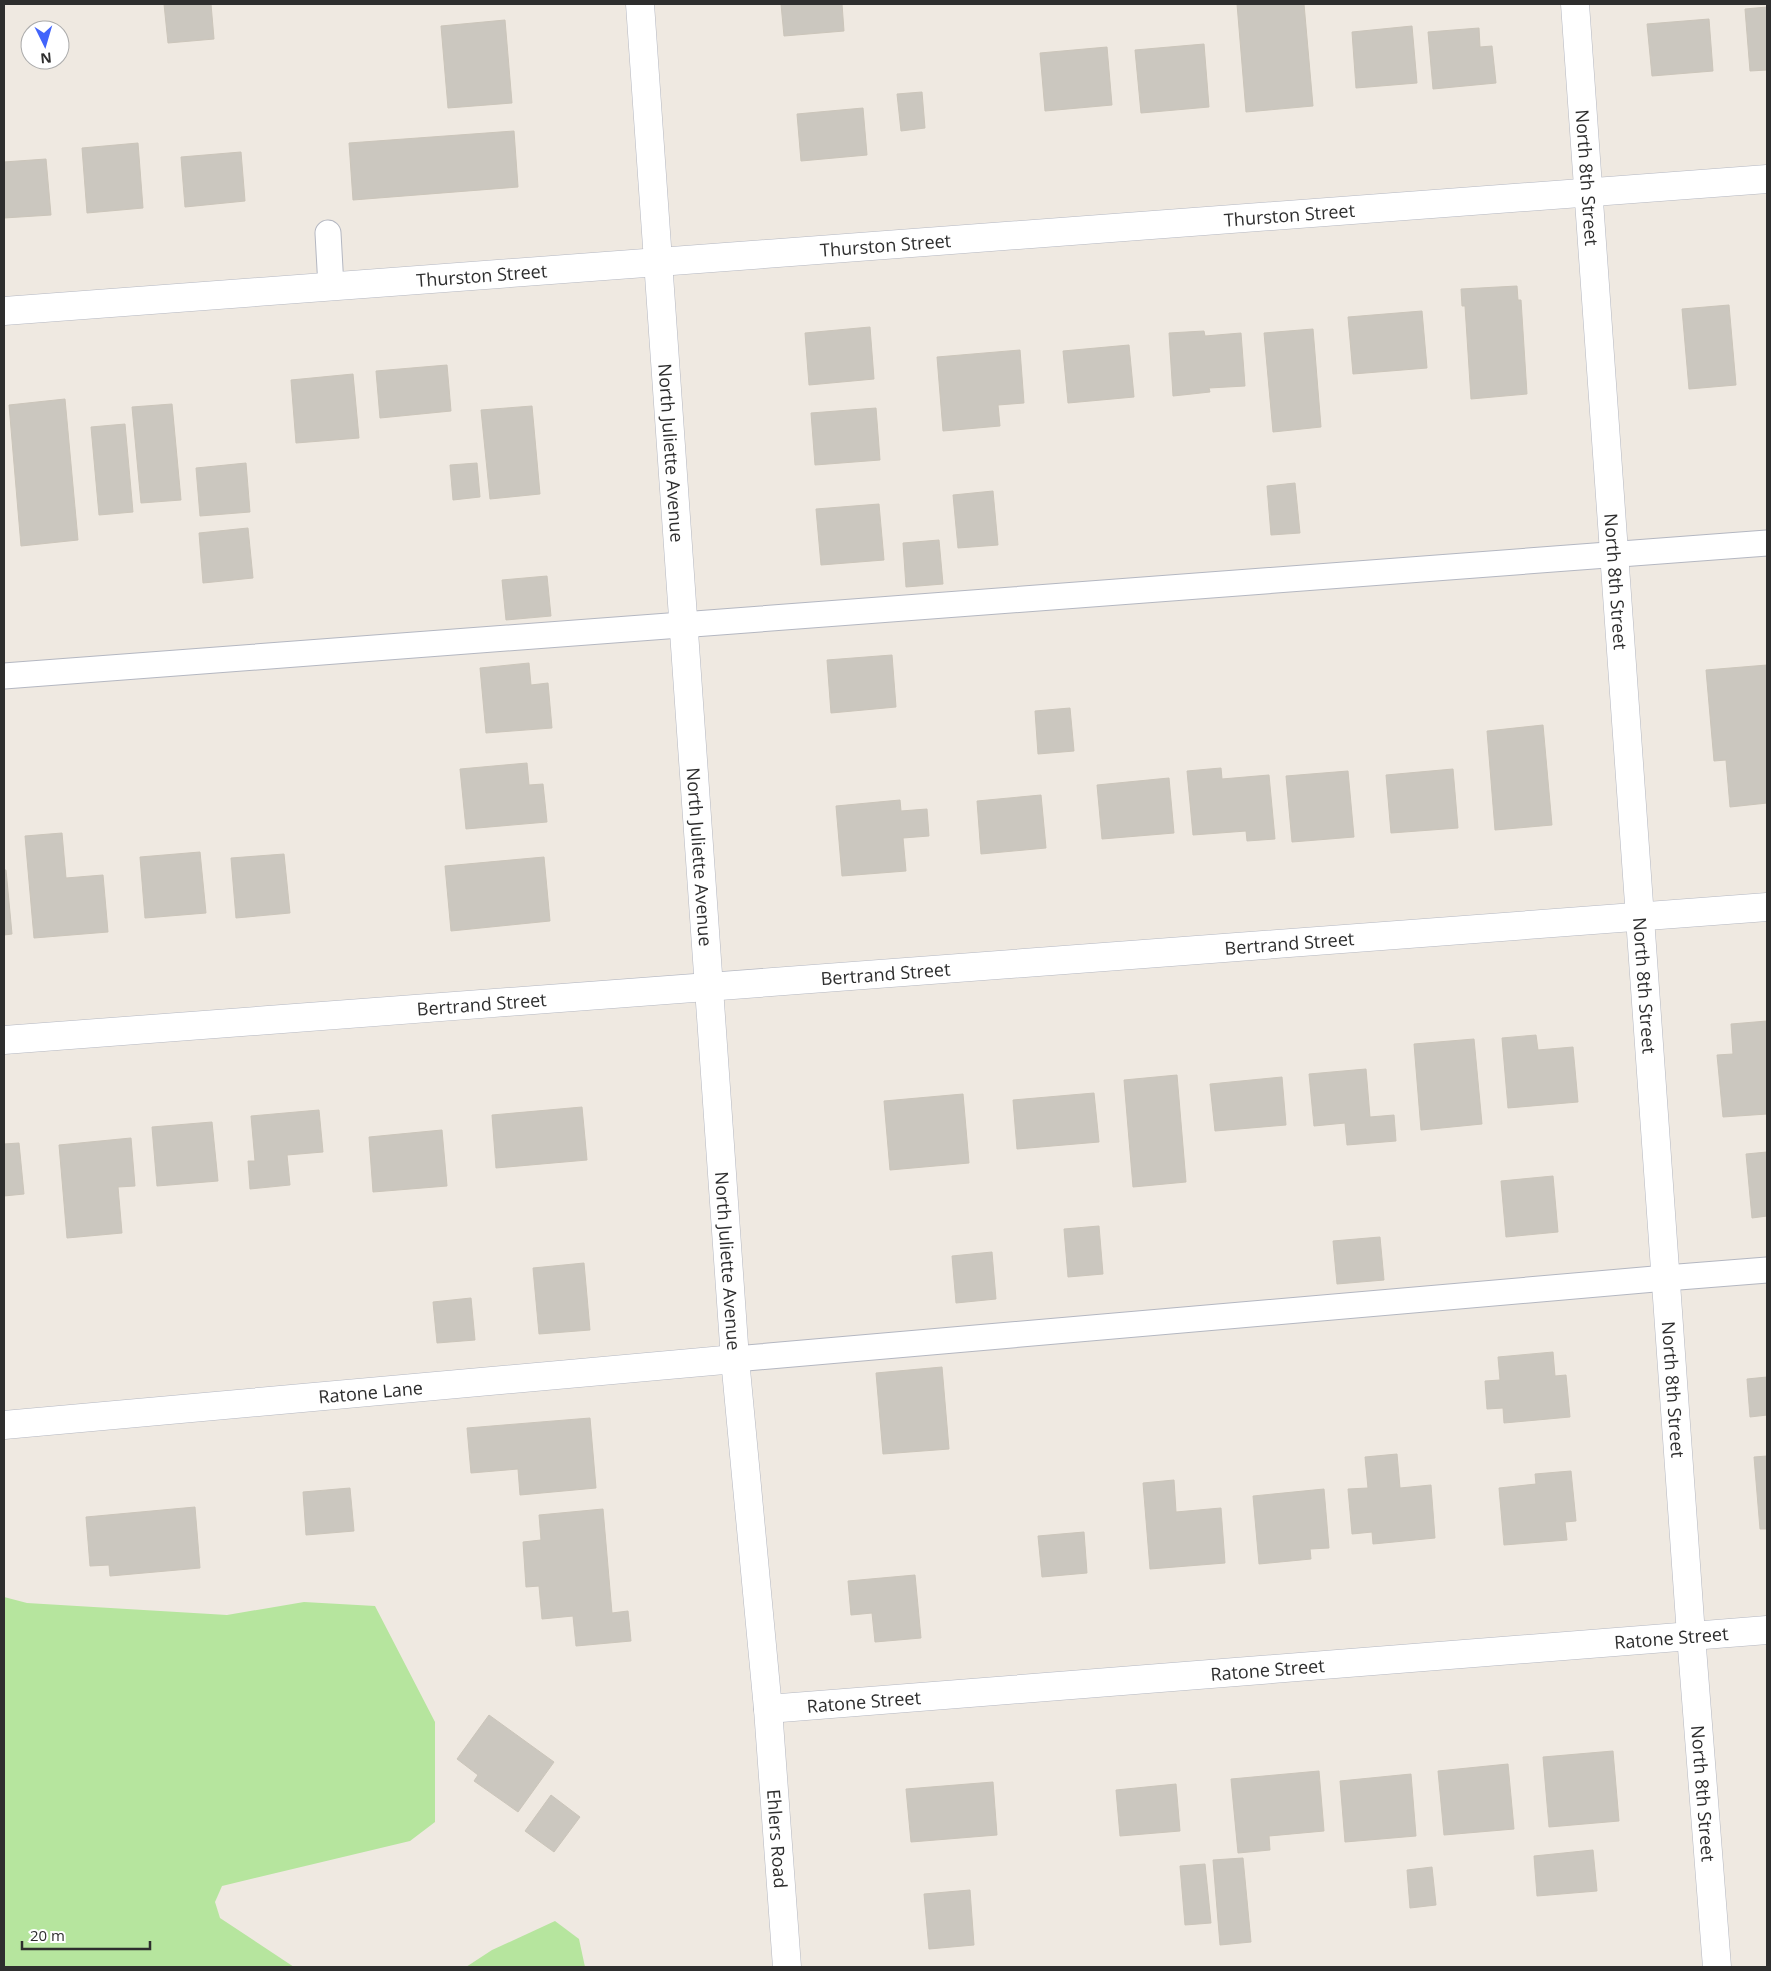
<svg xmlns="http://www.w3.org/2000/svg" width="1771" height="1971" font-family="'Open Sans',sans-serif">
  <rect width="100%" height="100%" fill="#efe9e1"/>
  <g fill="#b6e59e">
    <polygon points="4,1597 27,1603 227,1615 304,1602 375,1606 435,1722 435,1822 410,1841 222,1886 215,1902 220,1918 294,1967 4,1967"/>
    <polygon points="555,1921 579,1939 585,1967 466,1967 492,1950"/>
  </g>
  <g fill="#cbc7bf" stroke="#cbc5ba">
    <polygon points="164,4 211,4 214,39 168,43"/>
    <polygon points="781,4 842,4 844,31 784,36"/>
    <polygon points="1237,4 1304,4 1313,106 1246,112"/>
    <polygon points="1767,7 1767,70 1750,71 1745,9"/>
    <polygon points="1709,19 1713,71 1652,76 1647,24"/>
    <polygon points="505,20 512,103 448,108 441,26"/>
    <polygon points="1412,26 1417,83 1356,88 1352,32"/>
    <polygon points="1479,28 1480,47 1492,46 1496,83 1433,89 1428,32"/>
    <polygon points="1204,44 1209,107 1141,113 1135,50"/>
    <polygon points="1107,47 1112,105 1045,111 1040,53"/>
    <polygon points="922,92 925,128 901,131 897,94"/>
    <polygon points="863,108 867,155 801,161 797,114"/>
    <polygon points="514,131 518,187 353,200 349,143"/>
    <polygon points="138,143 143,208 87,213 82,148"/>
    <polygon points="241,152 245,201 185,207 181,157"/>
    <polygon points="46,159 51,215 4,218 4,162"/>
    <polygon points="1517,286 1518,300 1521,300 1527,394 1471,399 1465,306 1462,306 1461,289"/>
    <polygon points="1729,305 1736,385 1689,389 1682,309"/>
    <polygon points="1422,311 1427,368 1353,374 1348,317"/>
    <polygon points="870,327 874,379 809,385 805,333"/>
    <polygon points="1313,329 1321,427 1273,432 1264,333"/>
    <polygon points="1204,331 1205,336 1241,333 1245,386 1209,388 1210,392 1173,396 1169,333"/>
    <polygon points="1129,345 1134,397 1068,403 1063,351"/>
    <polygon points="1020,350 1024,403 998,405 1000,426 943,431 937,357"/>
    <polygon points="447,365 451,411 380,418 376,371"/>
    <polygon points="353,374 359,438 296,443 291,380"/>
    <polygon points="65,399 78,540 21,546 9,405"/>
    <polygon points="172,404 181,500 141,503 132,407"/>
    <polygon points="532,406 540,494 490,499 481,410"/>
    <polygon points="876,408 880,460 815,465 811,413"/>
    <polygon points="125,424 133,512 99,515 91,427"/>
    <polygon points="246,463 250,512 200,516 196,468"/>
    <polygon points="477,463 480,497 453,500 450,465"/>
    <polygon points="1295,483 1300,533 1271,535 1267,486"/>
    <polygon points="993,491 998,545 958,548 953,495"/>
    <polygon points="879,504 884,560 821,565 816,509"/>
    <polygon points="248,528 253,578 203,583 199,533"/>
    <polygon points="939,540 943,584 906,587 903,543"/>
    <polygon points="547,576 551,616 506,620 502,580"/>
    <polygon points="892,655 896,707 831,713 827,660"/>
    <polygon points="529,663 531,685 548,683 552,728 486,733 480,668"/>
    <polygon points="1767,665 1767,803 1730,807 1726,760 1714,761 1706,670"/>
    <polygon points="1070,708 1074,751 1038,754 1035,711"/>
    <polygon points="1543,725 1552,825 1495,830 1487,731"/>
    <polygon points="527,763 529,785 543,784 547,822 466,829 460,769"/>
    <polygon points="1221,768 1222,779 1269,775 1275,839 1247,841 1246,831 1193,835 1187,771"/>
    <polygon points="1453,769 1458,828 1391,833 1386,775"/>
    <polygon points="1348,771 1354,837 1292,842 1286,776"/>
    <polygon points="1169,778 1174,833 1102,839 1097,785"/>
    <polygon points="1041,795 1046,848 981,854 977,801"/>
    <polygon points="900,800 901,811 927,809 929,836 903,838 906,871 842,876 836,806"/>
    <polygon points="62,833 66,878 103,875 108,932 34,938 25,836"/>
    <polygon points="200,852 206,913 145,918 140,857"/>
    <polygon points="284,854 290,913 236,918 231,858"/>
    <polygon points="544,857 550,921 451,931 445,866"/>
    <polygon points="4,870 6,870 12,934 4,935"/>
    <polygon points="1767,1021 1767,1114 1723,1117 1717,1055 1733,1054 1731,1024"/>
    <polygon points="1536,1035 1538,1050 1573,1047 1578,1102 1508,1108 1502,1038"/>
    <polygon points="1474,1039 1482,1124 1421,1130 1414,1044"/>
    <polygon points="1366,1069 1370,1117 1394,1115 1396,1141 1347,1145 1345,1123 1314,1126 1309,1074"/>
    <polygon points="1177,1075 1186,1182 1133,1187 1124,1080"/>
    <polygon points="1282,1077 1286,1125 1215,1131 1210,1084"/>
    <polygon points="1094,1093 1099,1142 1017,1149 1013,1100"/>
    <polygon points="963,1094 969,1163 890,1170 884,1101"/>
    <polygon points="582,1107 587,1160 496,1168 492,1115"/>
    <polygon points="319,1110 323,1152 287,1155 290,1185 250,1189 248,1161 255,1161 251,1116"/>
    <polygon points="212,1122 218,1181 157,1186 152,1127"/>
    <polygon points="442,1130 447,1186 373,1192 369,1137"/>
    <polygon points="131,1138 135,1186 118,1187 122,1233 67,1238 59,1145"/>
    <polygon points="19,1143 24,1194 4,1196 4,1144"/>
    <polygon points="1767,1152 1767,1216 1752,1218 1746,1154"/>
    <polygon points="1553,1176 1558,1232 1506,1237 1501,1181"/>
    <polygon points="1099,1226 1103,1274 1068,1277 1064,1229"/>
    <polygon points="1380,1237 1384,1280 1337,1284 1333,1241"/>
    <polygon points="992,1252 996,1299 956,1303 952,1256"/>
    <polygon points="584,1263 590,1330 539,1334 533,1268"/>
    <polygon points="471,1298 475,1340 437,1343 433,1302"/>
    <polygon points="1553,1352 1555,1376 1566,1375 1570,1417 1504,1423 1503,1408 1487,1409 1485,1381 1500,1380 1498,1357"/>
    <polygon points="942,1367 949,1449 883,1454 876,1373"/>
    <polygon points="1767,1377 1767,1415 1750,1417 1747,1379"/>
    <polygon points="590,1418 596,1488 520,1495 518,1469 471,1473 467,1428"/>
    <polygon points="1397,1454 1400,1488 1431,1485 1435,1538 1373,1544 1372,1532 1352,1534 1348,1489 1368,1488 1365,1457"/>
    <polygon points="1767,1456 1767,1529 1760,1529 1754,1457"/>
    <polygon points="1571,1471 1576,1521 1565,1522 1567,1540 1504,1545 1499,1488 1536,1484 1535,1474"/>
    <polygon points="1174,1480 1176,1512 1221,1508 1225,1563 1150,1569 1143,1483"/>
    <polygon points="350,1488 354,1531 306,1535 303,1492"/>
    <polygon points="1324,1489 1329,1548 1310,1549 1311,1559 1259,1564 1253,1496"/>
    <polygon points="195,1507 200,1568 110,1576 109,1565 90,1566 86,1517"/>
    <polygon points="603,1509 612,1613 628,1611 631,1641 576,1646 573,1616 542,1619 539,1586 526,1587 523,1542 541,1540 539,1515"/>
    <polygon points="1084,1532 1087,1573 1042,1577 1038,1536"/>
    <polygon points="915,1575 921,1638 875,1642 872,1613 851,1615 848,1581"/>
    <polygon points="489,1715 554,1762 518,1812 474,1781 478,1775 457,1759"/>
    <polygon points="1613,1751 1619,1821 1549,1827 1543,1757"/>
    <polygon points="1508,1764 1514,1829 1444,1835 1438,1771"/>
    <polygon points="1319,1771 1324,1831 1269,1836 1270,1850 1238,1853 1231,1779"/>
    <polygon points="1411,1774 1416,1836 1345,1842 1340,1781"/>
    <polygon points="993,1782 997,1835 911,1842 906,1789"/>
    <polygon points="1176,1784 1180,1831 1120,1836 1116,1790"/>
    <polygon points="551,1795 580,1817 554,1852 525,1831"/>
    <polygon points="1593,1850 1597,1891 1537,1896 1534,1856"/>
    <polygon points="1243,1858 1251,1942 1220,1945 1213,1860"/>
    <polygon points="1205,1864 1211,1923 1185,1925 1180,1866"/>
    <polygon points="1432,1867 1436,1905 1410,1908 1407,1870"/>
    <polygon points="970,1890 974,1945 929,1949 924,1894"/>
  </g>
  <g fill="none" stroke-linecap="round" stroke-linejoin="round">
    <defs>
      <g id="lane">
        <polyline points="328,233 331,287"/>
        <polyline points="4,676 1767,543"/>
        <polyline points="735,1359 1666,1278 1767,1270"/>
      </g>
      <g id="street">
        <path id="s1" d="M640,4L735,1359L768,1709L787,1967"/>
        <path id="s2" d="M1575,4L1691,1635L1717,1967"/>
        <path id="s3" d="M4,311L1767,179"/>
        <path id="s4" d="M4,1040L1767,907"/>
        <path id="s5" d="M4,1425L735,1359"/>
        <path id="s6" d="M768,1709L1767,1630"/>
      </g>
    </defs>
    <use href="#lane" stroke="#b4b7c1" stroke-width="27"/>
    <use href="#street" stroke="#b4b7c1" stroke-width="29"/>
    <use href="#lane" stroke="#fff" stroke-width="25"/>
    <use href="#street" stroke="#fff" stroke-width="28"/>
  </g>
  <g text-anchor="middle" dominant-baseline="central" stroke-width="5" stroke-linejoin="round" paint-order="stroke">
    <g font-size="18" fill="#2e2e2e" stroke="#fff">
      <text stroke="none"><textPath href="#s2" startOffset="174">North 8th Street</textPath></text>
      <text stroke="none"><textPath href="#s3" startOffset="1289">Thurston Street</textPath></text>
      <text stroke="none"><textPath href="#s3" startOffset="884">Thurston Street</textPath></text>
      <text stroke="none"><textPath href="#s3" startOffset="479">Thurston Street</textPath></text>
      <text stroke="none"><textPath href="#s1" startOffset="450">North Juliette Avenue</textPath></text>
      <text stroke="none"><textPath href="#s2" startOffset="579">North 8th Street</textPath></text>
      <text stroke="none"><textPath href="#s1" startOffset="855">North Juliette Avenue</textPath></text>
      <text stroke="none"><textPath href="#s4" startOffset="1289">Bertrand Street</textPath></text>
      <text stroke="none"><textPath href="#s4" startOffset="884">Bertrand Street</textPath></text>
      <text stroke="none"><textPath href="#s2" startOffset="984">North 8th Street</textPath></text>
      <text stroke="none"><textPath href="#s4" startOffset="479">Bertrand Street</textPath></text>
      <text stroke="none"><textPath href="#s1" startOffset="1260">North Juliette Avenue</textPath></text>
      <text stroke="none"><textPath href="#s2" startOffset="1389">North 8th Street</textPath></text>
      <text stroke="none"><textPath href="#s5" startOffset="368">Ratone Lane</textPath></text>
      <text stroke="none"><textPath href="#s6" startOffset="906">Ratone Street</textPath></text>
      <text stroke="none"><textPath href="#s6" startOffset="501">Ratone Street</textPath></text>
      <text stroke="none"><textPath href="#s6" startOffset="96">Ratone Street</textPath></text>
      <text stroke="none"><textPath href="#s2" startOffset="1794">North 8th Street</textPath></text>
      <text stroke="none"><textPath href="#s1" startOffset="1840">Ehlers Road</textPath></text>
    </g>
  </g>
  <rect width="1771" height="1971" fill="none" stroke="#2e2e2e" stroke-width="10"/>
  <g transform="translate(45 45) rotate(175)"><circle r="24" fill="#ffffff" stroke="#ababab"/>
  <path d="M0-4L9 19L0 12L-9 19Z" fill="#4264fb"/>
  <text y="-8" font-size="14" font-weight="bold" text-anchor="middle" fill="#2e2e2e">N</text>
  </g>
  <path d="M22 1941v8h128v-8" fill="none" stroke="#2e2e2e" stroke-width="2.5"/>
  <text x="30" y="1941" font-size="15" fill="#2e2e2e" stroke="#ffffff" stroke-width="4" paint-order="stroke">20 m</text>
</svg>
